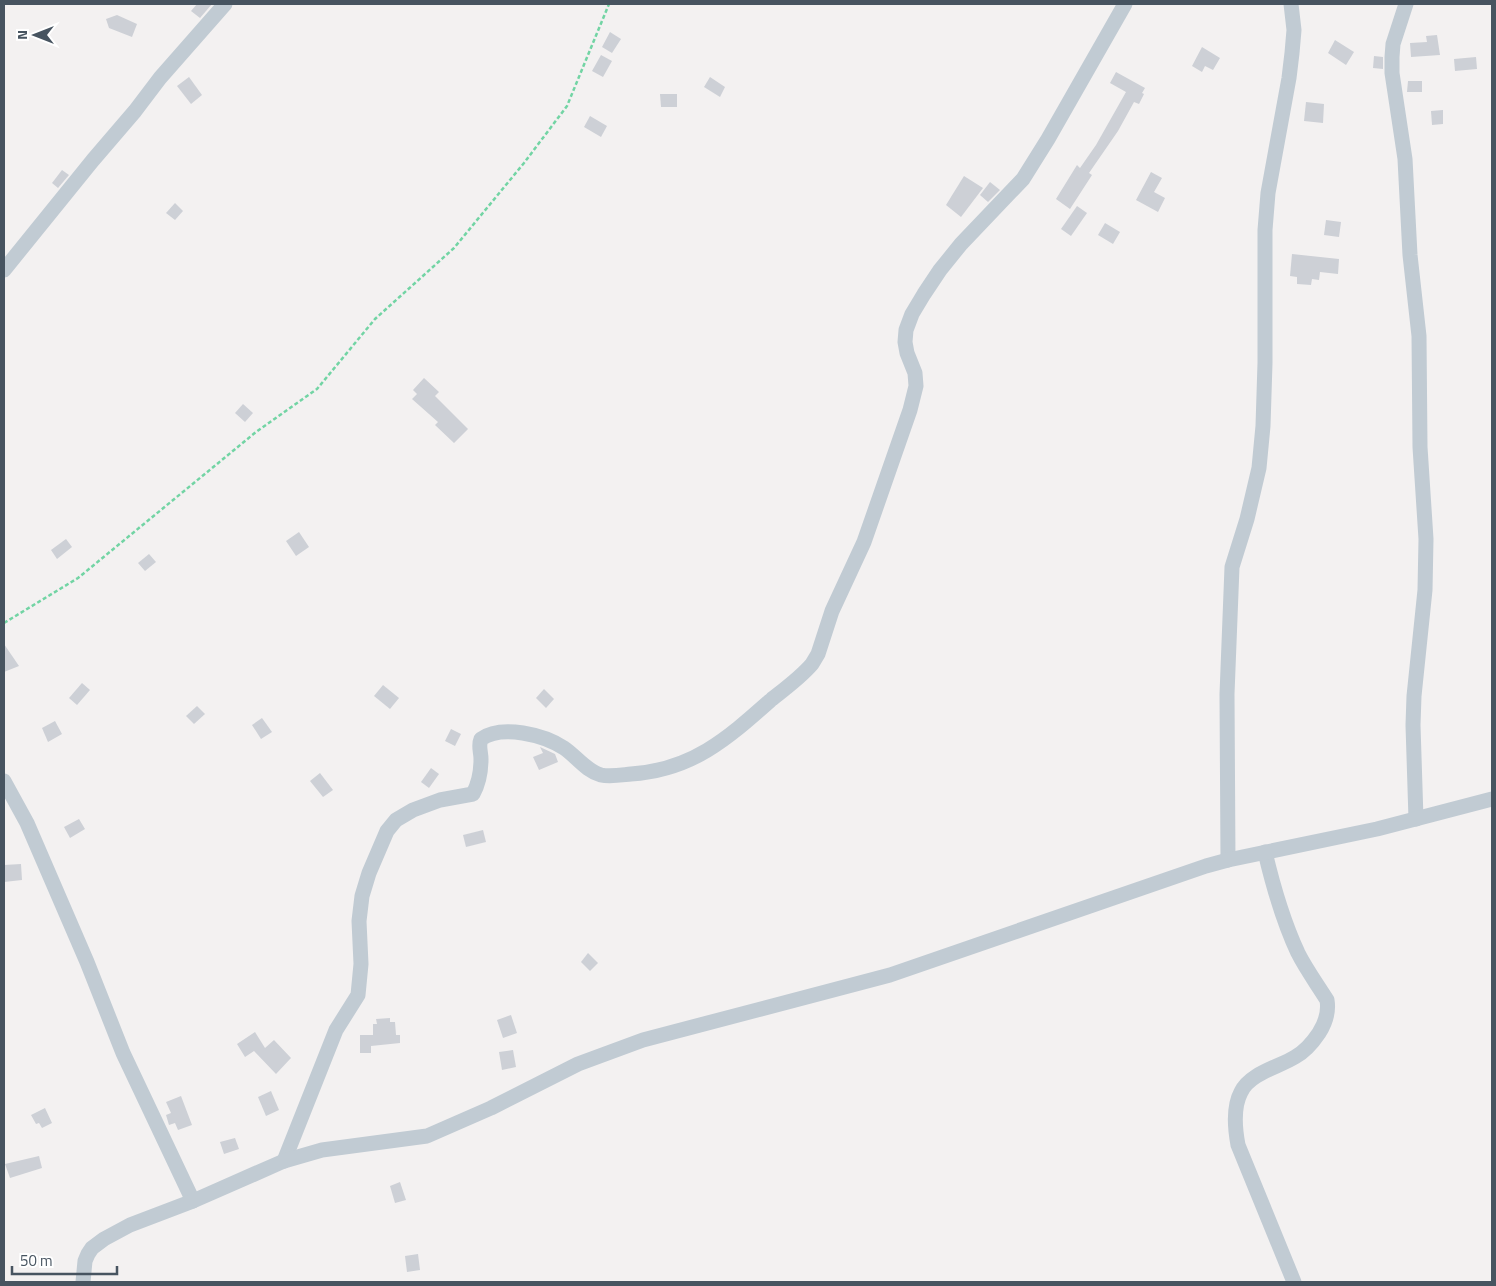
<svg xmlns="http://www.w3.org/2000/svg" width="1496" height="1286" font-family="'Titillium Web',sans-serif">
  <rect width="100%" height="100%" fill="#f3f1f1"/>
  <g fill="#cdd0d6">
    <polygon points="197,4 212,4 200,18 191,11"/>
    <polygon points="117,15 137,24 132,37 109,28 106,19"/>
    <polygon points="610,32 621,39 612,53 602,47"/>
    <polygon points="1437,35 1440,55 1411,57 1410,43 1427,42 1426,36"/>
    <polygon points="1335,40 1354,52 1346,65 1328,53"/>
    <polygon points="1202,47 1220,58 1213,70 1205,66 1202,72 1192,66"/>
    <polygon points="601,55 612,61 603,77 592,71"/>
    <polygon points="1374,56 1383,57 1383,69 1373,68"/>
    <polygon points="1476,57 1477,69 1455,71 1454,59"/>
    <polygon points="1116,72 1145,88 1142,93 1144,94 1139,104 1134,102 1118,131 1089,173 1092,175 1070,209 1056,199 1077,165 1080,168 1096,145 1126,92 1110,83"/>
    <polygon points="189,77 202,95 191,104 177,86"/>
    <polygon points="710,77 725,87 720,97 704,87"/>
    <polygon points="1408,81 1422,81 1422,92 1407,92"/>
    <polygon points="660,94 677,94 677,107 661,107"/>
    <polygon points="1306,102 1324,104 1323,123 1304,121"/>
    <polygon points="1443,110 1443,124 1432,125 1431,111"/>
    <polygon points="590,116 607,126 601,137 584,127"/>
    <polygon points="62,170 69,175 58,188 52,183"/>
    <polygon points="1151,172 1162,178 1154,192 1165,198 1158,212 1136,200"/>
    <polygon points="964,176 983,188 961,217 946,205"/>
    <polygon points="990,182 1000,190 988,202 980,195"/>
    <polygon points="175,203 183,211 175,220 166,213"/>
    <polygon points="1077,206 1087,213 1071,236 1061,229"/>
    <polygon points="1326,220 1341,222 1339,237 1324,235"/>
    <polygon points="1105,223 1120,232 1113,244 1098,235"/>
    <polygon points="1292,254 1339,259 1338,274 1320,272 1319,280 1312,279 1311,285 1297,284 1297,277 1290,276"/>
    <polygon points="424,378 439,392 435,396 468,429 454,443 435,425 438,422 412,399 417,394 413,390"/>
    <polygon points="243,404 253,413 245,422 235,413"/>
    <polygon points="299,532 309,547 296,556 286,541"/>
    <polygon points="66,539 72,547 57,559 51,550"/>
    <polygon points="149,554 156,562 145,571 138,563"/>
    <polygon points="4,644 19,666 4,672"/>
    <polygon points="82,683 90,690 77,705 69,698"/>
    <polygon points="383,685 399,698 390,709 374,696"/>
    <polygon points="544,689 554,699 546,708 536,698"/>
    <polygon points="197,706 205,714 194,724 186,716"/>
    <polygon points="262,718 272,732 261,739 252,725"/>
    <polygon points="55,721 62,734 48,742 42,728"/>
    <polygon points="451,729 461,734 455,746 445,741"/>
    <polygon points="540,747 555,754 558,762 539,770 533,757 543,753"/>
    <polygon points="431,768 439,774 429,788 421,782"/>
    <polygon points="320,773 333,790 323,797 310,781"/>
    <polygon points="79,819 85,829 70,838 64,827"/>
    <polygon points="483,830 486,842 466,847 463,835"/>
    <polygon points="21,864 22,880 4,882 4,865"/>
    <polygon points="588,953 598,963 590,971 581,962"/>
    <polygon points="511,1015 517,1033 503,1038 497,1020"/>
    <polygon points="390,1018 390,1022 395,1022 396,1035 400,1035 400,1043 371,1046 371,1053 360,1053 360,1035 373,1035 373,1024 377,1024 376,1019"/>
    <polygon points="255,1032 265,1048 274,1040 291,1058 276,1074 254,1051 245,1057 237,1044"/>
    <polygon points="513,1050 516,1067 502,1070 499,1052"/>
    <polygon points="271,1091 279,1110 266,1116 258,1097"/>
    <polygon points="181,1096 192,1125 178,1130 175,1123 169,1125 166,1115 171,1113 166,1102"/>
    <polygon points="45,1108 52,1123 42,1128 39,1123 36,1124 31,1115"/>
    <polygon points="235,1138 239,1149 224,1154 220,1142"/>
    <polygon points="39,1156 42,1168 10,1178 5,1164"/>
    <polygon points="400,1182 406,1200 395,1203 390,1186"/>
    <polygon points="418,1254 420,1270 407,1272 405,1256"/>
  </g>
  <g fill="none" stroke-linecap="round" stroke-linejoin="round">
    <polyline stroke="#72d4a4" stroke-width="2.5" stroke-dasharray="4 2.5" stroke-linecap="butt" points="4,623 78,578 256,432 317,389 375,319 454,248 524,163 567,106 609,4"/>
    <g stroke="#c1cbd3" stroke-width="15">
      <polyline points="1406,4 1393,44 1392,57 1392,73 1405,159 1410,255 1419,336 1420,447 1426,539 1425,590 1414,696 1413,725 1416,819"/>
      <polyline points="4,270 93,160 135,111 160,78 225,4"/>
      <polyline points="4,781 27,823 87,962 123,1053 193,1201"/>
      <path d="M1265,852C1273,886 1283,921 1298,953C1306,969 1317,984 1327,1000C1329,1012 1326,1022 1319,1033C1313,1042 1306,1051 1295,1057C1279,1067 1250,1073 1241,1092C1233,1107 1235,1129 1238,1145L1294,1282"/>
      <polyline points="1228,860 1227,694 1232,567 1247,519 1259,468 1263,426 1265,363 1265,230 1268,193 1289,78 1292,53 1294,30 1291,4"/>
      <path d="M284,1161L336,1030L358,995L361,964L359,921L362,896L369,873L387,831L396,820L413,810L440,800L473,794C479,783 481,771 481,759C481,752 478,746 481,739C502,724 544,735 564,748C576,756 586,771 601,775C610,777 621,775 631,774C693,770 728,738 772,699C786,688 801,677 812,664L818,654L832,611L864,542L910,410L916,386L915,373L907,353L905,342L906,330L912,314L924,294L940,270L961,244L1023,179L1048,139L1125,4"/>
      <polyline points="83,1282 85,1261 88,1254 92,1248 104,1239 130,1225 193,1201 284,1161 322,1150 427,1136 491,1108 578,1064 643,1040 890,975 1206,866 1228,860 1377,829 1492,799"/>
    </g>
  </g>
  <rect width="1496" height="1286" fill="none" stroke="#475460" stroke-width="10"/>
  <g transform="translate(35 35) rotate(270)" stroke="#ffffff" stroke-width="4" paint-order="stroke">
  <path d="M0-4L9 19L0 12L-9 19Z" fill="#475460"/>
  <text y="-8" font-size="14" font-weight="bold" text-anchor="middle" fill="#475460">N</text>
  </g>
  <path d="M12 1266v8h105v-8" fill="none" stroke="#475460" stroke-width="2.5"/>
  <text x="20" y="1266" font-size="15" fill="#475460" stroke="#ffffff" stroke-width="4" paint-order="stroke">50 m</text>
</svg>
